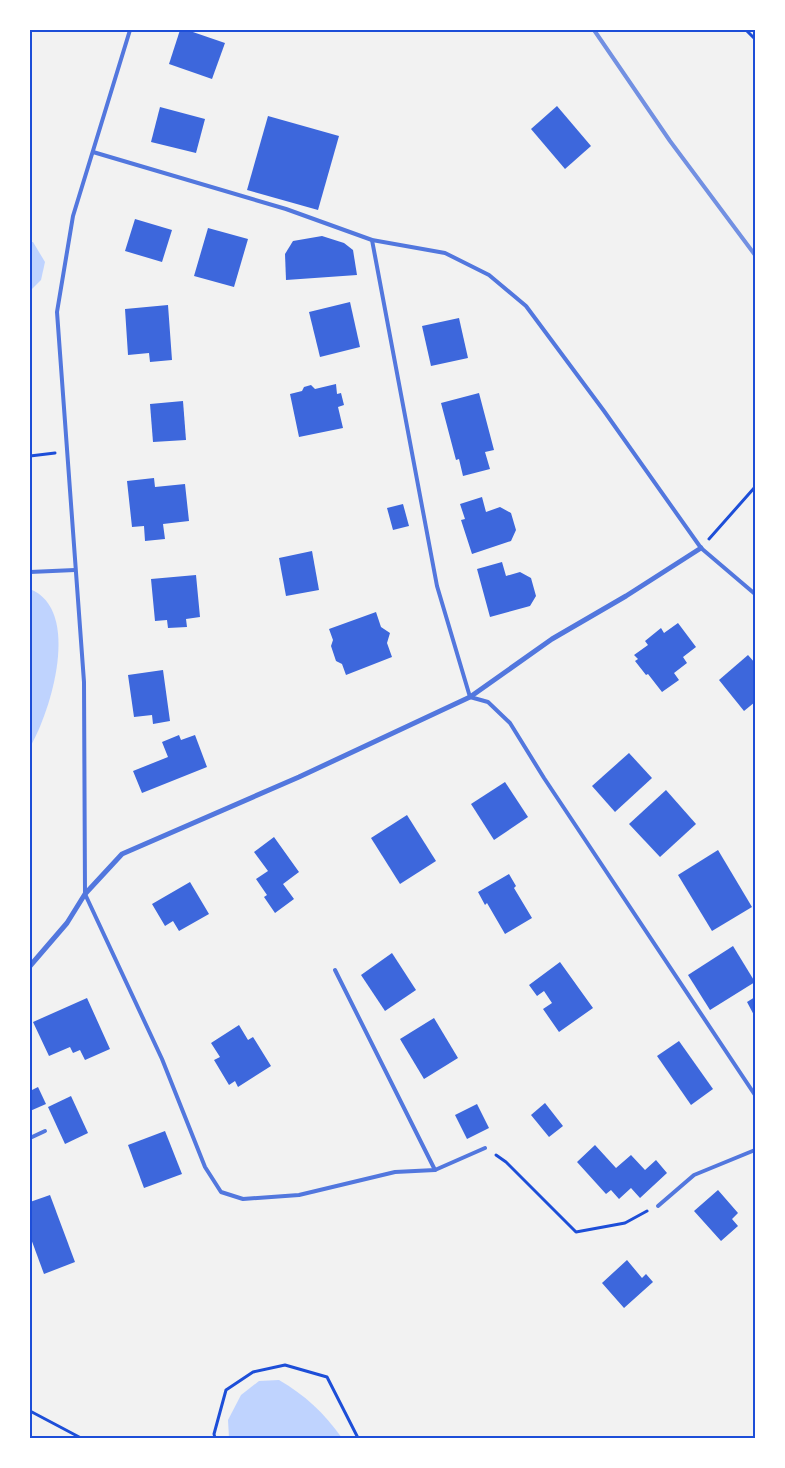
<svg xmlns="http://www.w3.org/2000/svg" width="785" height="1468" font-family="'Exo 2',sans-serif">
  <rect width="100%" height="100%" fill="#f2f2f2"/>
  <g fill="#bfd3fe">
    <polygon points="30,242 33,242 45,262 41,280 30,291"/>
    <path d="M30,589C82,610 51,711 30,747Z"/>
    <path d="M279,1380C305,1395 324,1413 342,1438H229L228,1420L241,1395L259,1381Z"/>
  </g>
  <g fill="#3d67dc">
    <polygon points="180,30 187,30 225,43 212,79 169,64"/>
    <polygon points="557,106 591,146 565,169 531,129"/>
    <polygon points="160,107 205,119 196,153 151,142"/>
    <polygon points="268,116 339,136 318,210 247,190"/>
    <polygon points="135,219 172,230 162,262 125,251"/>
    <polygon points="208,228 248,239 234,287 194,276"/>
    <polygon points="322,236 344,243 353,250 357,275 286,280 285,254 293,241"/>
    <polygon points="350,302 360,347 320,357 309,312"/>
    <polygon points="168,305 172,360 150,362 149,353 128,355 125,309"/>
    <polygon points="459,318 468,358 431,366 422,326"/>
    <polygon points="336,384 337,394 341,393 344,405 338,407 343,428 299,437 290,394 302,391 304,387 311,385 315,389"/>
    <polygon points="479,393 494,450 485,452 490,469 463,476 459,459 456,460 441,403"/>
    <polygon points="183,401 186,440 153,442 150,404"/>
    <polygon points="154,478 155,487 185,484 189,521 163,524 165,539 145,541 144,526 132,527 127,481"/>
    <polygon points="482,497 486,512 500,507 511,513 516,530 511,541 472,554 461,520 465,519 460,504"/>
    <polygon points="403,504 409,526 393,530 387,508"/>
    <polygon points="312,551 319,590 286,596 279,558"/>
    <polygon points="502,562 506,576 520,572 531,578 536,596 530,606 490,617 477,569"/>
    <polygon points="196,575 200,617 186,619 187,627 168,628 167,620 155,621 151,579"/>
    <polygon points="376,612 381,627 390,633 387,643 392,657 346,675 342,664 336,661 331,646 333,640 329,629"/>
    <polygon points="678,623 696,647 683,657 687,663 674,673 679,680 662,692 648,674 646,675 635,661 638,659 634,655 648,645 645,641 661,628 664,633"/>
    <polygon points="748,655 755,663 755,702 744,711 719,680"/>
    <polygon points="163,670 170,721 153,724 152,715 134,717 128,675"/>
    <polygon points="179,735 181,740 195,735 207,767 142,793 133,771 168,757 162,742"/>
    <polygon points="629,753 652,778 615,812 592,786"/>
    <polygon points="505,782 528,817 494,840 471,804"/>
    <polygon points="666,790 696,824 660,857 629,824"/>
    <polygon points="407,815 436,861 400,884 371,838"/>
    <polygon points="274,837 299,872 283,884 294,899 275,913 264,897 267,895 256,879 268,871 254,852"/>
    <polygon points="718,850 752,907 712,931 678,875"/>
    <polygon points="509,874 516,886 514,888 532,918 505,934 487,903 485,905 478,892"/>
    <polygon points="190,882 209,914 179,931 173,921 165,926 152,904"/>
    <polygon points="733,946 755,982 710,1010 688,975"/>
    <polygon points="392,953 416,990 385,1011 361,975"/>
    <polygon points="560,962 593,1008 559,1032 543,1009 552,1003 544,991 537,996 529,985"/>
    <polygon points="755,997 755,1017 747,1002"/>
    <polygon points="87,998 110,1049 85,1060 80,1050 73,1053 70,1047 49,1056 33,1022"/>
    <polygon points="434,1018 458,1058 424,1079 400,1039"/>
    <polygon points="239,1025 248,1040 253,1037 271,1066 238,1087 235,1081 229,1085 214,1060 220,1057 211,1043"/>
    <polygon points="679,1041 713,1089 691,1105 657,1056"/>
    <polygon points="38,1087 46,1104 30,1111 30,1091"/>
    <polygon points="71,1096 88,1133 65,1144 48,1107"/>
    <polygon points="545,1103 563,1126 549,1137 531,1115"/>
    <polygon points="477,1104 489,1128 467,1139 455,1115"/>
    <polygon points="165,1131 182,1174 144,1188 128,1145"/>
    <polygon points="595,1145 616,1168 631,1155 645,1170 656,1160 667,1173 640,1198 631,1188 619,1199 611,1190 606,1194 577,1162"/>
    <polygon points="718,1190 738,1213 732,1219 738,1226 721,1241 694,1211"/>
    <polygon points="50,1195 75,1262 44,1274 30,1236 30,1202"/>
    <polygon points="627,1260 642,1278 646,1274 653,1282 624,1308 602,1283"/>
  </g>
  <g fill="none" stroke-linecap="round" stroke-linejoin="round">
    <g stroke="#1d4ed8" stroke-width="3">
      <polyline points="746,30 755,39"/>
      <polyline points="30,456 55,453"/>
      <polyline points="709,539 755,487"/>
      <polyline points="496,1155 506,1162 576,1232 625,1223 647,1211"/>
      <polyline points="30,1411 81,1438"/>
      <polyline points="215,1438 214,1434 226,1390 253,1372 285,1365 327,1377 358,1438"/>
    </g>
    <g stroke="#5277de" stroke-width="4">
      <polyline points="130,30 73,216 57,312 84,682 85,894 162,1059 205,1167 221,1192 243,1199 299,1195 395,1172 435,1170 485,1148"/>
      <polyline points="93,152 286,209 372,240 445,253 489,275 526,306 604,411 701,548 755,594"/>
      <polyline points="372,240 437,586 470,697 488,702 510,723 544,778 755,1095"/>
      <polyline points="30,572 75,570"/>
      <polyline points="335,970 435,1170"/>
      <polyline points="30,1138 45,1131"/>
      <polyline points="658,1206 694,1175 755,1150"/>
    </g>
    <polyline stroke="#5277de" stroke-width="5" points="30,966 67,923 85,894 122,854 299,777 470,697 552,639 626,596 701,548"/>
    <polyline stroke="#7290e2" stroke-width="4" points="594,30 670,141 755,255"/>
  </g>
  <rect width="785" height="1468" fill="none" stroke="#ffffff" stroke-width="62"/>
  <rect x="31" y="31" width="723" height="1406" fill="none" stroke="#1d4ed8" stroke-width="2"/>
</svg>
